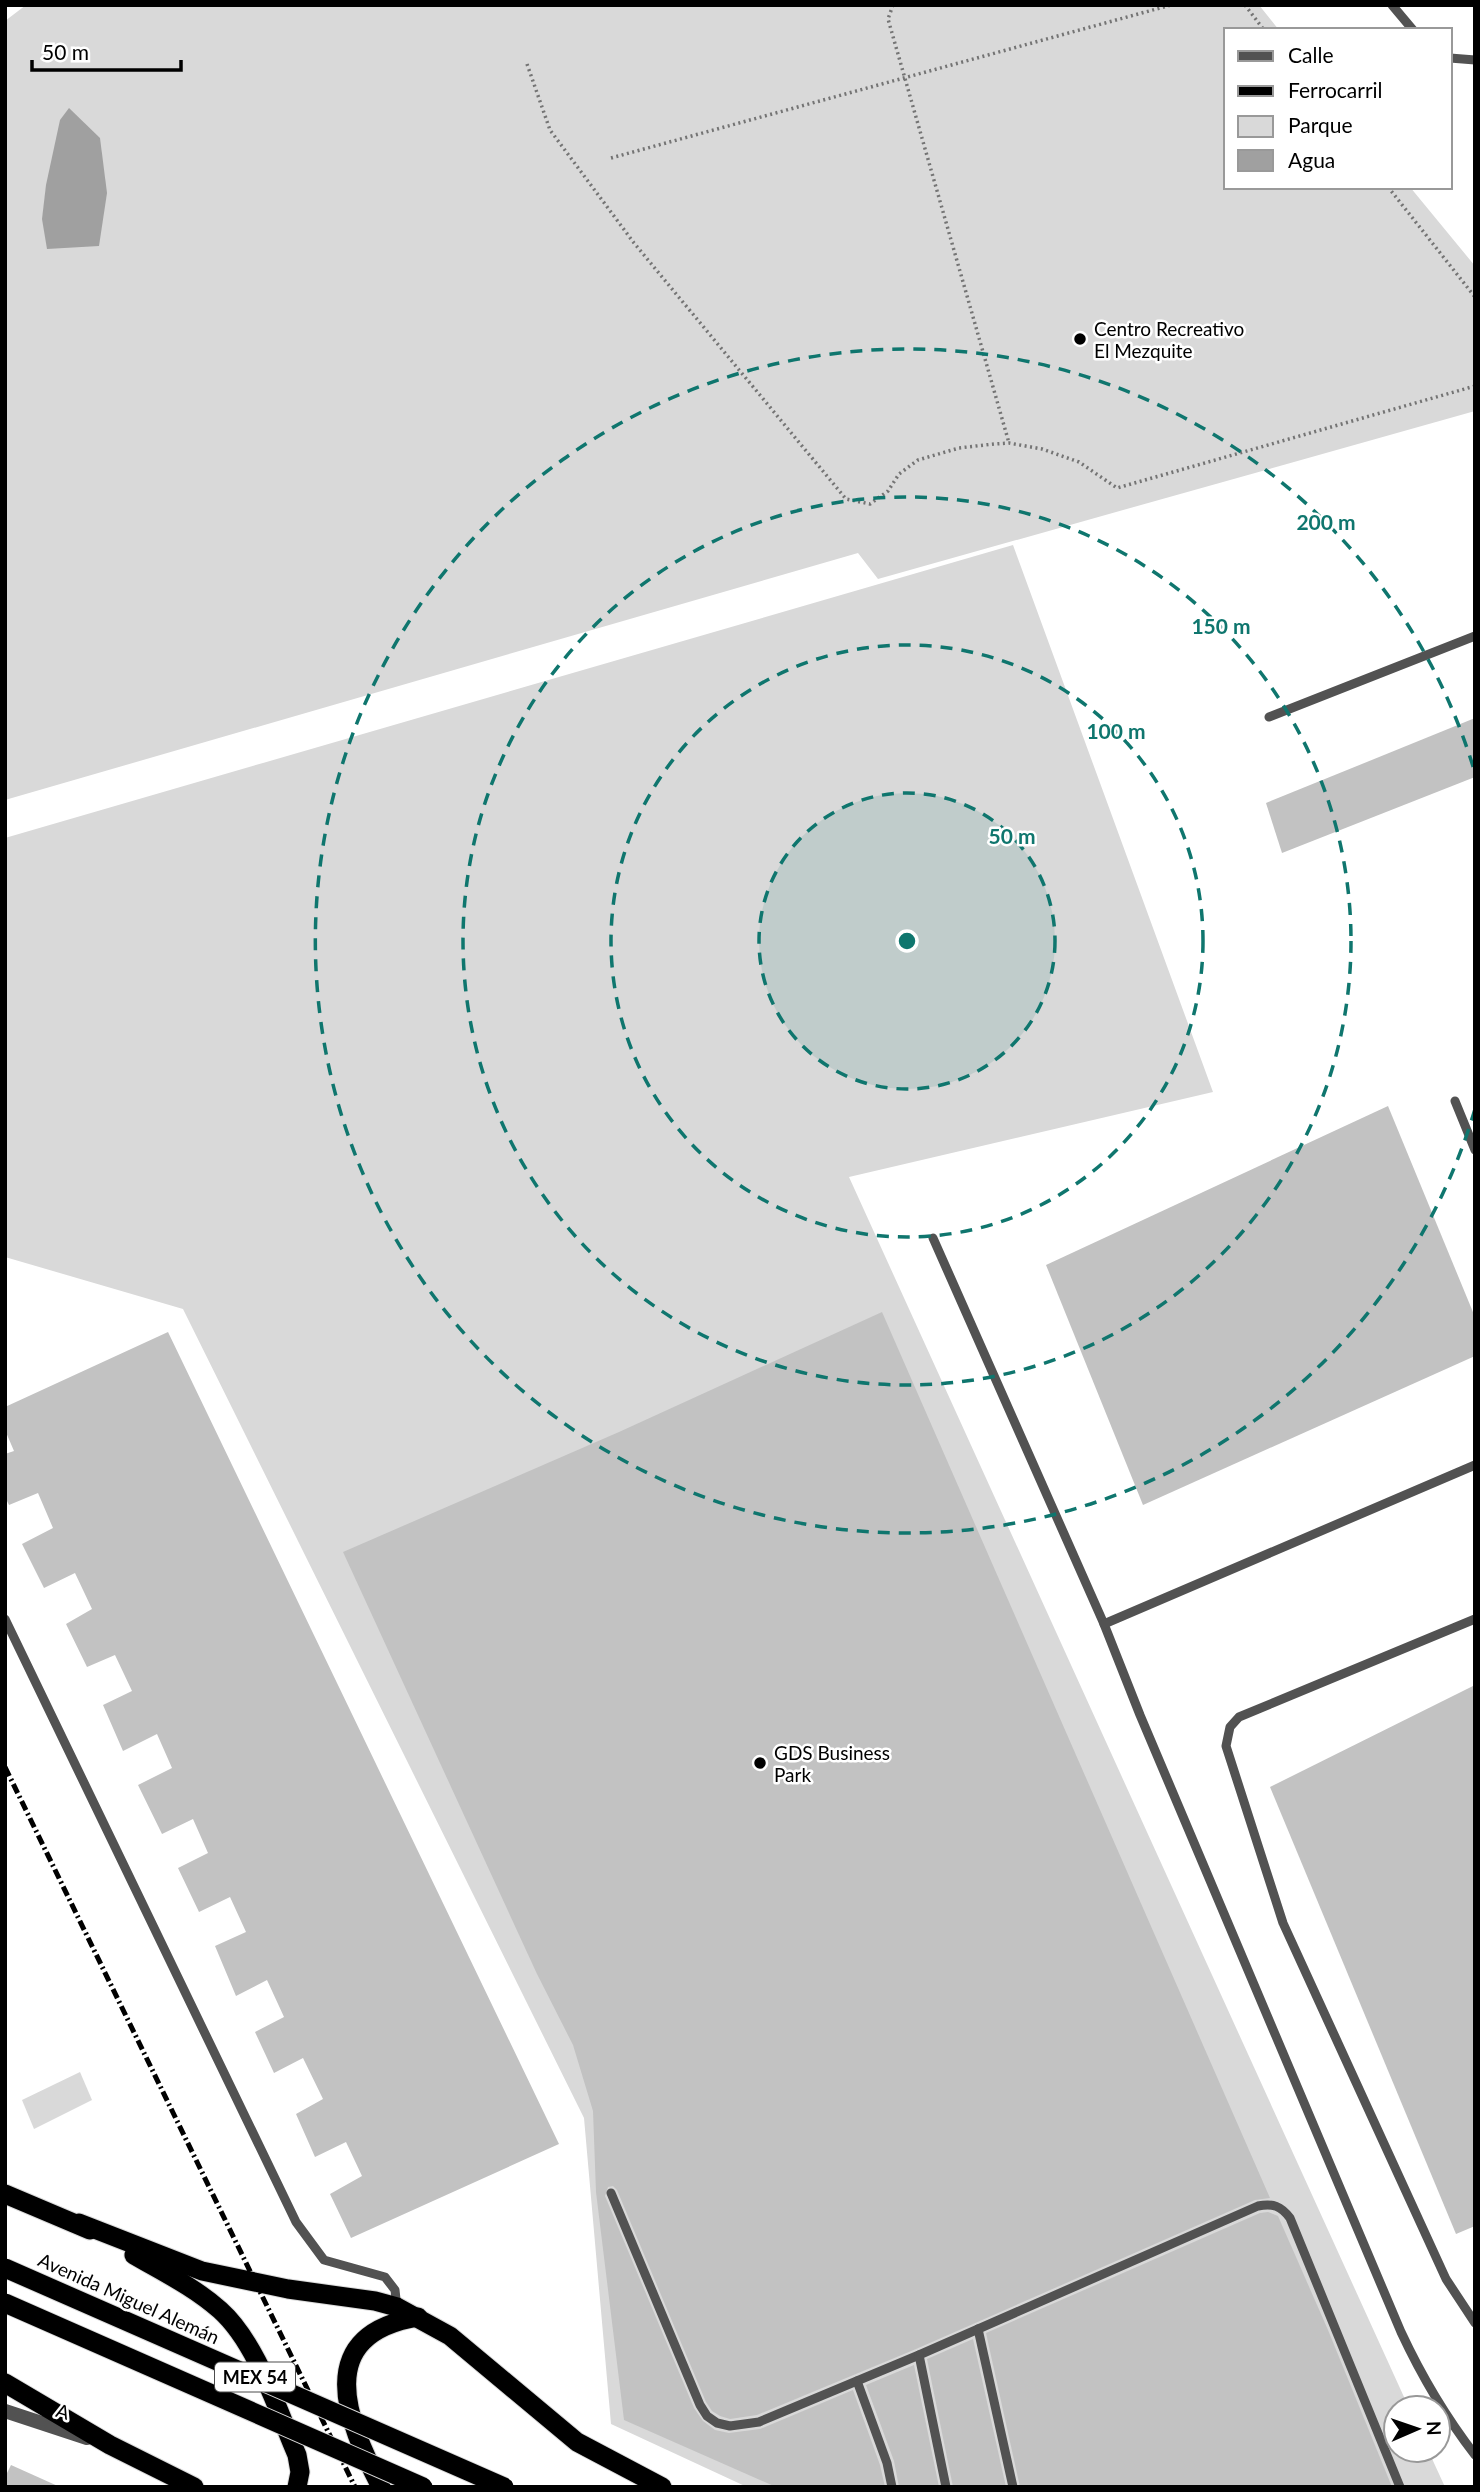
<svg xmlns="http://www.w3.org/2000/svg" width="1480" height="2492" font-family="Lato,sans-serif">
  <rect width="100%" height="100%" fill="#fff"/>
  <g fill="#d9d9d9">
    <polygon points="26,5 1259,5 1279,30 1226,30 1226,187 1410,187 1475,266 1475,411 878,579 858,553 5,800 5,21"/>
    <polygon points="1013,545 1213,1092 849,1177 1409,2408 1396,2408 1396,2450 1428,2450 1445,2487 747,2487 611,2424 584,2118 183,1309 5,1257 5,838"/>
    <polygon points="80,2072 92,2100 34,2129 22,2100"/>
  </g>
  <polygon fill="#a0a0a0" points="69,108 100,138 107,193 99,246 47,249 42,219 46,185 60,120"/>
  <g fill="#c2c2c2">
    <polygon points="1475,718 1475,777 1282,853 1266,803"/>
    <polygon points="1388,1106 1475,1317 1475,1356 1143,1505 1046,1265"/>
    <polygon points="882,1312 1270,2198 1255,2200 916,2349 757,2415 730,2419 720,2416 712,2411 706,2402 617,2190 613,2186 608,2187 605,2196 694,2408 703,2421 715,2430 729,2433 760,2429 853,2390 880,2465 885,2487 776,2487 624,2420 596,2192 593,2111 573,2045 537,1974 343,1552 619,1432"/>
    <polygon points="168,1332 559,2144 351,2238 330,2194 362,2176 346,2142 315,2157 296,2114 323,2099 303,2058 274,2073 255,2032 284,2017 267,1980 236,1996 215,1946 246,1932 230,1897 199,1912 178,1868 208,1853 193,1819 162,1834 138,1785 172,1768 157,1734 123,1751 103,1705 132,1691 115,1655 87,1667 66,1624 92,1609 75,1573 44,1588 22,1544 53,1528 38,1493 9,1505 5,1497 5,1454 14,1451 5,1430 5,1407"/>
    <polygon points="1475,1685 1475,2226 1456,2234 1270,1787"/>
    <polygon points="1268,2212 1278,2216 1328,2330 1392,2487 1020,2487 986,2333 1260,2213"/>
    <polygon points="973,2339 1006,2487 953,2487 927,2359"/>
    <polygon points="914,2365 939,2487 899,2487 894,2461 866,2385"/>
    <polygon points="11,2465 60,2487 5,2487 5,2477"/>
  </g>
  <g fill="none" stroke-linecap="round" stroke-linejoin="round">
    <defs>
      <g id="trunk">
        <polyline points="5,2194 90,2230"/>
        <polyline points="79,2223 202,2271 288,2289 375,2301 397,2307 450,2336 577,2442 662,2487"/>
        <path d="M134,2255C163,2272 194,2287 220,2310C257,2343 277,2409 297,2455L300,2472L297,2487"/>
        <polyline points="5,2383 110,2445 194,2487"/>
        <path d="M381,2487C346,2420 312,2335 418,2317"/>
      </g>
    </defs>
    <use href="#trunk" stroke="#dbdbdb" stroke-width="21"/>
    <g stroke="#747474" stroke-width="3.5" stroke-dasharray="2 3.5" stroke-linecap="butt">
      <polyline points="893,5 888,19 1009,443"/>
      <polyline points="1245,5 1264,30"/>
      <polyline points="527,64 550,130 634,243 846,499 870,504 888,491 899,474 918,460 959,448 994,444 1009,443 1042,449 1079,462 1117,488 1475,386"/>
      <polyline points="611,158 1171,5"/>
      <polyline points="1388,187 1475,297"/>
    </g>
    <g stroke="#525252" stroke-width="9">
      <polyline points="1392,5 1413,30"/>
      <polyline points="1450,58 1475,60"/>
      <polyline points="1269,717 1475,636"/>
      <polyline points="1455,1101 1475,1150"/>
      <path d="M933,1238L1104,1624L1140,1715L1401,2332C1422,2377 1445,2416 1475,2455"/>
      <polyline points="5,1619 296,2222 324,2260 385,2277 395,2290 397,2308"/>
      <polyline points="1475,1619 1239,1717 1230,1727 1226,1746 1283,1923 1446,2279 1475,2323"/>
      <polyline points="1104,1624 1475,1465"/>
      <path d="M611,2193L700,2405L707,2416L717,2423L730,2426L759,2422L919,2355L1258,2206C1273,2203 1281,2206 1290,2218L1400,2487"/>
      <polyline points="978,2329 1013,2487"/>
      <polyline points="919,2355 946,2487"/>
      <polyline points="857,2381 887,2463 892,2487"/>
    </g>
    <polyline stroke="#525252" stroke-width="14" points="5,2411 87,2438"/>
    <use href="#trunk" stroke="#000" stroke-width="19"/>
    <polyline stroke="#000" stroke-width="5" stroke-dasharray="10 3.5 2 3.5" stroke-linecap="butt" points="5,1767 355,2487"/>
    <defs>
      <g id="trunk-bridge">
        <polyline points="5,2268 504,2487"/>
        <polyline points="5,2303 423,2487"/>
      </g>
    </defs>
    <use href="#trunk-bridge" stroke="#dbdbdb" stroke-width="21" stroke-linecap="butt"/>
    <use href="#trunk-bridge" stroke="#000" stroke-width="19"/>
  </g>
  <circle cx="907" cy="941" r="148" fill="#0f766e" fill-opacity=".12"/>
  <g fill="none" stroke="#0f766e" stroke-width="3.5" stroke-dasharray="12 9">
    <circle cx="907" cy="941" r="148"/>
    <circle cx="907" cy="941" r="296"/>
    <circle cx="907" cy="941" r="444"/>
    <path d="M1475 1109A592 592 0 1 1 1475 773"/>
  </g>
  <g fill="#000" stroke="#fff" stroke-width="2.5">
    <circle cx="1080" cy="339" r="7"/>
    <circle cx="760" cy="1763" r="7"/>
  </g>
  <g text-anchor="middle" dominant-baseline="central" stroke-width="5" stroke-linejoin="round" paint-order="stroke">
    <rect fill="#fff" stroke="#4c4c4c" stroke-width="2" x="215" y="2362.5" width="80" height="29" rx="5"/>
    <g font-size="18" font-weight="bold" fill="#000">
      <text x="255" y="2377">MEX 54</text>
    </g>
    <g font-size="19" fill="#000" stroke="#fff" text-anchor="start">
      <text x="1094" y="328">Centro Recreativo<tspan x="1094" dy="22">El Mezquite</tspan></text>
      <text x="774" y="1752">GDS Business<tspan x="774" dy="22">Park</tspan></text>
    </g>
    <g font-size="19" fill="#000" stroke="#fff">
      <text transform="translate(129 2298) rotate(24)">Avenida Miguel Alemán</text>
      <text transform="translate(63 2411) rotate(17)">A</text>
    </g>
  </g>
  <circle cx="907" cy="941" r="10" fill="#0f766e" stroke="#fff" stroke-width="3.5"/>
  <g font-size="21" text-anchor="middle" font-weight="bold" fill="#0f766e" stroke="#fff" stroke-width="5" stroke-linejoin="round" paint-order="stroke">
    <text x="1326" y="530">200 m</text>
    <text x="1221" y="634">150 m</text>
    <text x="1116" y="739">100 m</text>
    <text x="1012" y="844">50 m</text>
  </g>
  <rect width="1480" height="2492" fill="none" stroke="#000000" stroke-width="14"/>
  <rect x="1224" y="28" width="228" height="161" fill="#ffffff" stroke="#999999" stroke-width="2"/>
  <rect x="1238" y="51" width="35" height="10" fill="#525252" stroke="#999999" stroke-width="2"/>
  <text x="1288" y="63" font-size="21" fill="#000000">Calle</text>
  <rect x="1238" y="86" width="35" height="10" fill="#000000" stroke="#999999" stroke-width="2"/>
  <text x="1288" y="98" font-size="21" fill="#000000">Ferrocarril</text>
  <rect x="1238" y="116" width="35" height="21" fill="#d9d9d9" stroke="#999999" stroke-width="2"/>
  <text x="1288" y="133" font-size="21" fill="#000000">Parque</text>
  <rect x="1238" y="150" width="35" height="21" fill="#a0a0a0" stroke="#999999" stroke-width="2"/>
  <text x="1288" y="168" font-size="21" fill="#000000">Agua</text>
  <g transform="translate(1417 2429) rotate(88)"><circle r="33" fill="#ffffff" stroke="#999999" stroke-width="2"/>
  <path d="M0-5L12 26L0 18L-12 26Z" fill="#000000"/>
  <text y="-10" font-size="19" font-weight="bold" text-anchor="middle" fill="#000000">N</text>
  </g>
  <path d="M32 60v10h149v-10" fill="none" stroke="#000000" stroke-width="3.5"/>
  <text x="42" y="60" font-size="21" fill="#000000" stroke="#ffffff" stroke-width="5" paint-order="stroke">50 m</text>
</svg>
